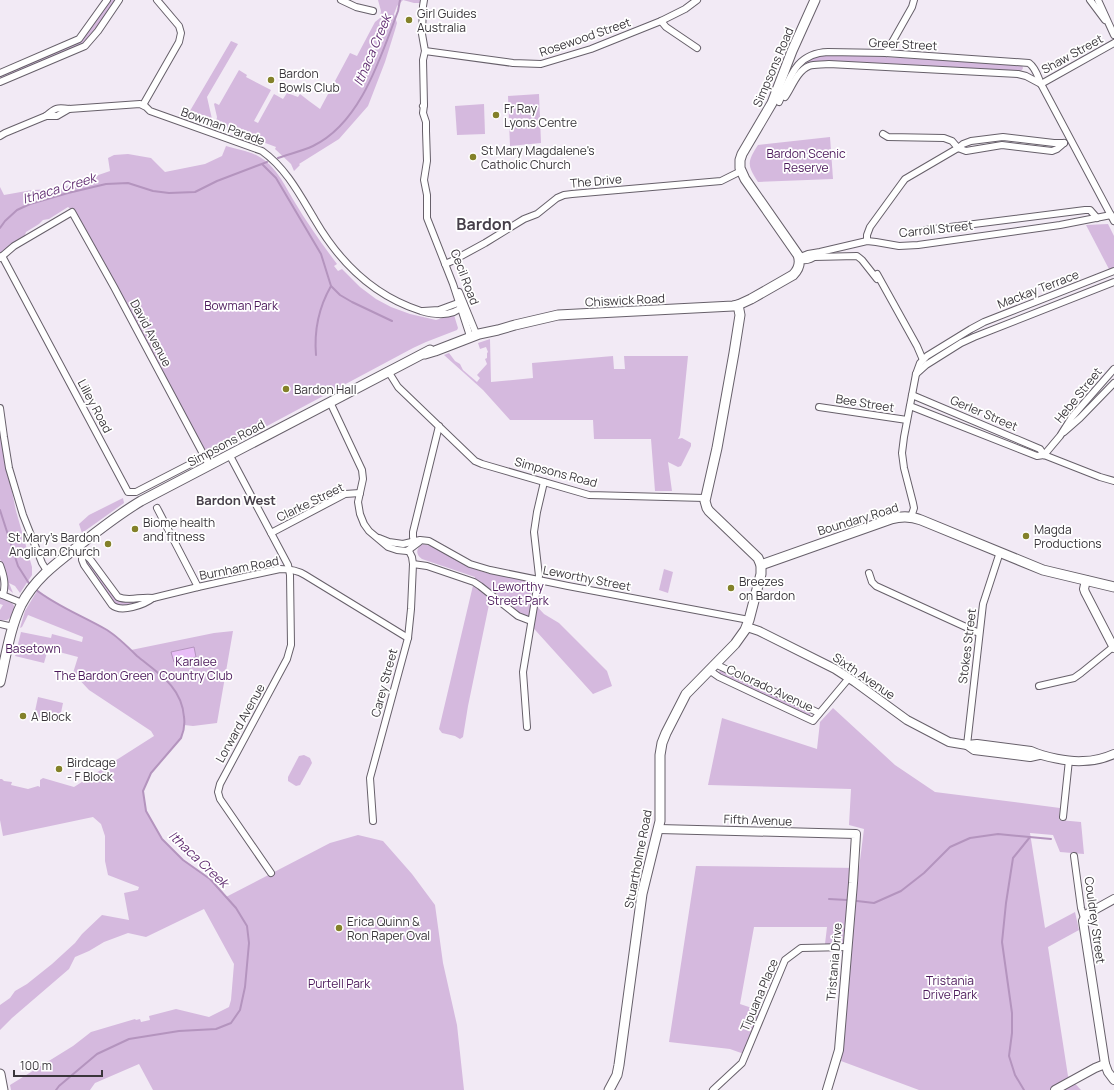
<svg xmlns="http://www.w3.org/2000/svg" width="1114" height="1090" font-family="Manrope,sans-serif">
  <rect width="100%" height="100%" fill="#f2eaf5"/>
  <g fill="#d5b9de">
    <polygon points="110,0 115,0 95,30 82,44 0,80 0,75 71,46 80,41"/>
    <polygon points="378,0 421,0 421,3 414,3 403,0 397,6 394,14 397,23 395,30 385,62 368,106 339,139 299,164 300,165 294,171 291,164 275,149 276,147 249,137 251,132 250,132 247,136 215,126 217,117 214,104 215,103 219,105 239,70 247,75 246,77 271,90 254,121 258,123 274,94 283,99 287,93 298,97 300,94 309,101 320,109 350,53 357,56 375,22 380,18 381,11"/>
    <polygon points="231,41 238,44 207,97 212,119 210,124 187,116"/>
    <polygon points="828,54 1020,64 1022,65 1023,68 1022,70 1020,71 829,62 816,63 794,76 799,67 814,57"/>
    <polygon points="539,94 541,143 510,146 508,96"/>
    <polygon points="484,104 485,134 457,135 455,106"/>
    <path d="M830,137L833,179L758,182C747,165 747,162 758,145Z"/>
    <path d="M226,146C236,149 249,151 258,156C276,166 284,184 294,201C307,223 322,244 337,264L334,266L338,271L342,269L360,287L376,299L391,307L410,314L436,320L452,315H454L458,328L457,330L426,342L413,348L213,455H209L205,452L73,211L68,207L49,219L43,220L39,224L26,232L23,240L0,257V187L4,195L32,190L58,189L110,171L108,158L114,155L128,154L151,158L165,172L205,164L222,156Z"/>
    <polygon points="1108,224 1114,236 1114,269 1110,271 1086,225"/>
    <polygon points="490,339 491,382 533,378 532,363 613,356 614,369 625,369 624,356 688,356 680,435 678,439 682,438 691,443 691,446 681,466 678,467 668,462 672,491 655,491 651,439 594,439 593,420 510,420 483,390 444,355 449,353 455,361 460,364 463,370 477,382 480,378 477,375 487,364 485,359 487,358 487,353 488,352 486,347 480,349 478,343"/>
    <polygon points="0,433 16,511 32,567 32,575 20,593 15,586 9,583 13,593 8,589 7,577 0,559"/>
    <polygon points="123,498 124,503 82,533 79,524 89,515"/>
    <path d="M423,544L431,546L465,565L474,569L487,573L510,577L529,582L532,586L531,600L544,614L559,623L607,671L612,686L593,694L518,611L492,590L468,706L463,737L460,739L455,736L442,733L439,729L475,577L422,559C415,554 416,548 423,544Z"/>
    <path d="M86,562H89L115,598C126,605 138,602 149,599L123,607L115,606L87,566Z"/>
    <polygon points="664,569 673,572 668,593 659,590"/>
    <polygon points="37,591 45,597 108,631 131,650 214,633 233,631 217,723 193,726 184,725 183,732 181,738 151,773 143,791 146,811 162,839 183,860 210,879 226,897 330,843 358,835 383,841 412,874 435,905 443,963 457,1025 464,1090 153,1090 139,1064 95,1083 90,1090 11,1090 10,1085 73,1046 91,1032 135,1019 136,1020 140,1019 141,1022 150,1020 149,1016 176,1009 209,1017 229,1007 231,1000 234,964 204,909 146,937 128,933 104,942 89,951 75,957 69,969 12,1018 0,1030 0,1005 10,998 15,991 27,984 52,964 75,943 82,934 102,915 129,920 124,893 138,890 139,887 108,875 105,861 105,836 101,824 93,817 3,836 0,820 0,779 2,779 4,781 12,782 11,785 28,789 38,786 40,787 40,780 43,778 74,787 154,736 151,731 89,690 73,673 78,657 48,649 44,663 15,656 21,632 51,638 52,634 82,642 83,637 28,615 22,627 20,628 25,611"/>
    <path d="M0,598C4,599 10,601 12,603C18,609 12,617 7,620H0V610L3,605L0,604Z"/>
    <polygon points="720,670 811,710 809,719 720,674 719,673"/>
    <polygon points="38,697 63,703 59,722 34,716"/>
    <polygon points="833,708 895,765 935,792 1060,808 1059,820 1081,822 1084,854 1060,852 1053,835 1030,833 1045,928 1075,912 1079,930 1048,947 1068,1076 1081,1090 919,1090 841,1061 850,945 825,944 827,927 754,927 740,1004 761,1011 744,1054 730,1049 669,1042 696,866 859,868 864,829 849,825 851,789 708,785 722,718 817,749 820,722"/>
    <polygon points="304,755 310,758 312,763 300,785 296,786 288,781 288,777 299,756"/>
  </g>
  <polygon fill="#e8bdf6" stroke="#b494be" points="194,647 196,657 174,662 171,652"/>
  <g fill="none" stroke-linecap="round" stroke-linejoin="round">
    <g stroke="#b494be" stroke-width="2">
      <path d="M278,158C289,154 302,151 313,146C361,123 380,58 398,11L400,0"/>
      <polyline points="262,164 276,178 321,254 331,286 340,295 352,302 392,321"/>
      <polyline points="0,228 5,221 17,210 30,204 68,193 106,184 128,183 153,191 169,193 195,192 217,181 267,162"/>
      <path d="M316,355C314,331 319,307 331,286"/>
      <polyline points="0,510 18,566 30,585"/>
      <path d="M35,589C56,606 83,616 107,630C118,637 128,647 137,656C158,673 182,687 184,717C185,724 184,731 181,738L151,773L143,791L146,811L162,839L183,860L210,879L236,908L247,926L249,943L245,987L240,1010L231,1023L216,1029L179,1031L129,1039L97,1054L59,1086L56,1090"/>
      <polyline points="829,899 847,900"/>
      <polyline points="857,901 874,903 901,891 924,873 950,847 970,838 998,834 1051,839"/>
      <polyline points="1024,1090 1015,1075 1009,1056 1012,1033 1012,1013 1002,942 1006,903 1013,858 1030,837"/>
    </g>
    <defs>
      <g id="minor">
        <polyline points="341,0 356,7 373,11"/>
        <polyline points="1090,0 1105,20"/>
        <polyline points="1098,0 1114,35"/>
        <polyline points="661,21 666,27 697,48"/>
        <polyline points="425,51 513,63 541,64 591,49 661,21 685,9 697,0"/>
        <polyline points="886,53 912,7 914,0"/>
        <polyline points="0,73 79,39 107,0"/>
        <polyline points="0,82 85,46 98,31 119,0"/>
        <polyline points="1041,84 1114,43"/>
        <path d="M785,97C792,87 797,71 809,66C815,64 822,65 829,64L1018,74L1026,76L1041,84"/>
        <path d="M779,102C790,77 796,53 828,52L886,53L1029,63C1036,68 1038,77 1041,84L1114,221"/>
        <polyline points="143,105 179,42 181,33 179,26 157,0"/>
        <polyline points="424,105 423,60 425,51 422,34 423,6 424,0"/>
        <polyline points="423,106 424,105 423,113 426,122 426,131 427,161 424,180 427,195 427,218 453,284 469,333"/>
        <path d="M46,116C55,108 57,107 69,109L140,104L146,107L150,111L262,151C286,168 300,195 315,220C340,263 374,296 421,311C435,315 453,317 464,305L458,303L439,310L423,311"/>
        <polyline points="883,134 888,137 944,138 952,141 958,148"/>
        <polyline points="0,136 5,133 46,116 57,116 69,109"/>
        <polyline points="958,148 966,151 1002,145 1052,151 1057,149 1064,143"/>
        <polyline points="926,230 1085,210 1090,210 1097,218"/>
        <polyline points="867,241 867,235 870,227 902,183 905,179 958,148 963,144 971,141 1003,137 1054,143 1064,143"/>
        <polyline points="2,256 128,492 136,492 204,457"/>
        <polyline points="814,257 857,256 862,260 877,279"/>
        <polyline points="0,258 14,246 72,212 114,287 209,465"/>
        <polyline points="799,259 803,256 808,254 820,252 867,241 876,242 899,246 918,245 1060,225 1111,215"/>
        <path d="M799,259C805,262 812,259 817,255"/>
        <polyline points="445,264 452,261 485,243 524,219 537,214 557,198 564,195 572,194 721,181 741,171"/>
        <polyline points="877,274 917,346 923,360"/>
        <polyline points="459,292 475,331"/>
        <polyline points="388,371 398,387 475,461 482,464 589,495 705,498"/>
        <polyline points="916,374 926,365 961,343 974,337 1114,282"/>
        <polyline points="912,395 1040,449 1044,455"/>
        <polyline points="330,402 362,470 363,479 358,502 360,514 364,524 369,531 388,547 397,550 407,551 419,542"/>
        <polyline points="910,406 1037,456 1044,455 1100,477 1114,481"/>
        <polyline points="819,407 907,420"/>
        <polyline points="0,408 4,437 9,468 23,515 42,563 47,571"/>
        <polyline points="1064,432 1080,418 1114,383"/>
        <polyline points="229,454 288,565 290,575 291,645 287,659 220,784 218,792 220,799 271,873"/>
        <polyline points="1044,455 1060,436 1072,417 1114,369"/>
        <polyline points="157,508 198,587"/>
        <polyline points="911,517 914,508 913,503 904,468 902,453 904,437 916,374 920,363 927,356 971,329 984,322 1114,271"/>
        <polyline points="271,533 345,494 360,493"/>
        <polyline points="379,538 389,542 403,544 420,540 429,541 470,564 490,570 568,586 749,620"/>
        <polyline points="412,545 414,542 413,537 413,532 439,426"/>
        <path d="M80,550L90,559L118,597C129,602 141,596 153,598"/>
        <path d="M82,553V560L84,565L112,605C121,613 144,605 153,598L198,587L280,569C289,569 297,570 305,575L408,638"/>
        <polyline points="413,564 427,566 474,582 480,586 518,616 531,621"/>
        <path d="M0,565C4,576 6,584 3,595"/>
        <polyline points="869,573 872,582 876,586 979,633"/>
        <polyline points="0,594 22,603"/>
        <polyline points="0,624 13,627"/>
        <polyline points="715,664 819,713"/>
        <polyline points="709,670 719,677 813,721 849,678"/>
        <polyline points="1039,686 1074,678 1081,673 1113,647"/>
        <polyline points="527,727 523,672 539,576 534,532 537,512 544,482"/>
        <polyline points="967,745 983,604 1000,552"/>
        <polyline points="1063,817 1069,760"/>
        <polyline points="373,821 370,778 408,638 411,609 413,564 412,557 409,551"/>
        <polyline points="1074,856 1081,908 1084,918"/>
        <polyline points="713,1090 742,1063 785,960 801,948 847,947"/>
      </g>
      <g id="tertiary">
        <polyline points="1086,580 1084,589 1085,592 1114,648"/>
        <path d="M747,627L759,631L835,669L855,682L907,720L949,742L967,745L977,744L1031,751C1044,757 1069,762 1083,761C1093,761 1105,758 1114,754"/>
        <polyline points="967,745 974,750 1030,757 1039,755"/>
        <polyline points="659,829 856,834 853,883 839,1050 827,1090"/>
        <polyline points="1114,899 1087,914 1083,921 1105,1064 1108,1072 1114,1080"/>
        <polyline points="1055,1090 1095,1068 1105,1064"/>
      </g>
      <g id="secondary">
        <path d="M425,354L435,351L479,334L498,330L515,325L558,315L733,306L738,305L751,299L793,275C799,269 801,263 798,255L745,179L740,168V160L742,154L772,103L792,51L815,0"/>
        <path d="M761,565L891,519C901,516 911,516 921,520L1043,570L1114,587"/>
        <path d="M0,682C6,656 10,628 21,605C35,578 58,562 81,544C100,529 119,514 141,501L430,350"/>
        <polyline points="0,1074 3,1090"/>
        <polyline points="609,1090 617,1075 619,1065 642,894 660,821 660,755 662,743 666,733 686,694 735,644 745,630 749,620 761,574 761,565 758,558 709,511 707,508 705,501 717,448 734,353 740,315 738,305"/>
      </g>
    </defs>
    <use href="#minor" stroke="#67606a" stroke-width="8"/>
    <use href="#tertiary" stroke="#67606a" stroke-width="10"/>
    <use href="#secondary" stroke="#67606a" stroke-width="11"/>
    <use href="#minor" stroke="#fff" stroke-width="6"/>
    <use href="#tertiary" stroke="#fff" stroke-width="8"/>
    <use href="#secondary" stroke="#fff" stroke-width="9"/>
  </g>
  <g fill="#838129" stroke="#fff" stroke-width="1.5">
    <circle cx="409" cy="20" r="4"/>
    <circle cx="271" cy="80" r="4"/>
    <circle cx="496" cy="115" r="4"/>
    <circle cx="473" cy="157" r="4"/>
    <circle cx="286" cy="389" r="4"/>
    <circle cx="135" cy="529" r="4"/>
    <circle cx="1026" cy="536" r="4"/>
    <circle cx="108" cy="544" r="4"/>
    <circle cx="731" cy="588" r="4"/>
    <circle cx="23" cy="716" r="4"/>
    <circle cx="59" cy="769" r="4"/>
    <circle cx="339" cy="928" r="4"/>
  </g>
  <g text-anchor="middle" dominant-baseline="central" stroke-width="3.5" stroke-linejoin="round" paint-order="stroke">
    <g font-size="12" fill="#3a363b" stroke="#fff" text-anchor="start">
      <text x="417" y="13">Girl Guides<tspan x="417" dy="14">Australia</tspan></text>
      <text x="279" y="73">Bardon<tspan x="279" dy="14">Bowls Club</tspan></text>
      <text x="504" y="108">Fr Ray<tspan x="504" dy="14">Lyons Centre</tspan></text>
      <text x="481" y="150">St Mary Magdalene's<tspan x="481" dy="14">Catholic Church</tspan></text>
      <text x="294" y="389">Bardon Hall</text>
      <text x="143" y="522">Biome health<tspan x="143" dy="14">and fitness</tspan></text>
      <text x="1034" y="529">Magda<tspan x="1034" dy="14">Productions</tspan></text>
      <text x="100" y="537" text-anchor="end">St Mary's Bardon<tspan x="100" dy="14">Anglican Church</tspan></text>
      <text x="739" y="581">Breezes<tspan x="739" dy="14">on Bardon</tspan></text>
      <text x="31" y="716">A Block</text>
      <text x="67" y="762">Birdcage<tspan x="67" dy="14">- F Block</tspan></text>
      <text x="347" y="921">Erica Quinn &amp;<tspan x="347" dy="14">Ron Raper Oval</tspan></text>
    </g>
    <g font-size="12" fill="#3a363b" stroke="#fff">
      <text transform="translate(585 37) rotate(-19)">Rosewood Street</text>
      <text transform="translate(903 44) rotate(3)">Greer Street</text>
      <text transform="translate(1072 54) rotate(-29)">Shaw Street</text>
      <text transform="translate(773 67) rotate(-67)">Simpsons Road</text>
      <text transform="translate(223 126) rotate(20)">Bowman Parade</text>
      <text transform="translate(596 181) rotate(-5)">The Drive</text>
      <text transform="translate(936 229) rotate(-6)">Carroll Street</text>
      <text transform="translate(465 277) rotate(69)">Cecil Road</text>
      <text transform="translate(1038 289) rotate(-21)">Mackay Terrace</text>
      <text transform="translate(625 300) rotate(-3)">Chiswick Road</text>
      <text transform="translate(151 333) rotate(62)">David Avenue</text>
      <text transform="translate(1078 395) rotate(-51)">Hebe Street</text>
      <text transform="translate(865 403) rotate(9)">Bee Street</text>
      <text transform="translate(95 406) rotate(62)">Lilley Road</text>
      <text transform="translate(984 413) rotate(23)">Gerler Street</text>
      <text transform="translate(226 443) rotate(-28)">Simpsons Road</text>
      <text transform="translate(556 472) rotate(15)">Simpsons Road</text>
      <text transform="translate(310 502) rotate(-26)">Clarke Street</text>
      <text transform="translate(858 519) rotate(-17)">Boundary Road</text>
      <text transform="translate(239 568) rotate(-11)">Burnham Road</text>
      <text transform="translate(587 578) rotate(11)">Leworthy Street</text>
      <text transform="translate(967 646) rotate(-83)">Stokes Street</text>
      <text transform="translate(864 676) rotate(34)">Sixth Avenue</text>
      <text transform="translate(384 683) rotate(-75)">Carey Street</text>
      <text transform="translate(770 688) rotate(25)">Colorado Avenue</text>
      <text transform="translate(240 723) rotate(-61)">Lorward Avenue</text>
      <text transform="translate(758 820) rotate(2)">Fifth Avenue</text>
      <text transform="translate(638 859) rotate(-79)">Stuartholme Road</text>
      <text transform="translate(1095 920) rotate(82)">Couldrey Street</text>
      <text transform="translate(834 962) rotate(-85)">Tristania Drive</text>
      <text transform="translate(759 995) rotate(-67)">Tipuana Place</text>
    </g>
    <g font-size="12" fill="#4c195b" stroke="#fff">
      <text x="806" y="153">Bardon Scenic<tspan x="806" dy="14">Reserve</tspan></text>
      <text x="241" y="305">Bowman Park</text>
      <text x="518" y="586">Leworthy<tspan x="518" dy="14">Street Park</tspan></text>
      <text x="33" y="648">Basetown</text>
      <text x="196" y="661">Karalee<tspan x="196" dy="14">Country Club</tspan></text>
      <text x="104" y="675">The Bardon Green</text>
      <text x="950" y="980">Tristania<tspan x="950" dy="14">Drive Park</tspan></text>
      <text x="339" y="983">Purtell Park</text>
    </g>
    <g font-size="13" font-style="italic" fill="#653275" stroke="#fff">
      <text transform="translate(372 50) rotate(-67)">Ithaca Creek</text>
      <text transform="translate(59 188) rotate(-17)">Ithaca Creek</text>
      <text transform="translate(199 859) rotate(43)">Ithaca Creek</text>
    </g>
    <g font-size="13" font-weight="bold" fill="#463f49" stroke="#fff">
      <text x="236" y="500">Bardon West</text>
    </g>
    <g font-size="16" font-weight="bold" fill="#463f49" stroke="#fff">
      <text x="484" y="224">Bardon</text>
    </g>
  </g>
  <path d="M14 1070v6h88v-6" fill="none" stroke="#3a363b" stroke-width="2"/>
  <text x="20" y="1070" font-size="12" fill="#3a363b" stroke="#ffffff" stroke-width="3" paint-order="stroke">100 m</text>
</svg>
